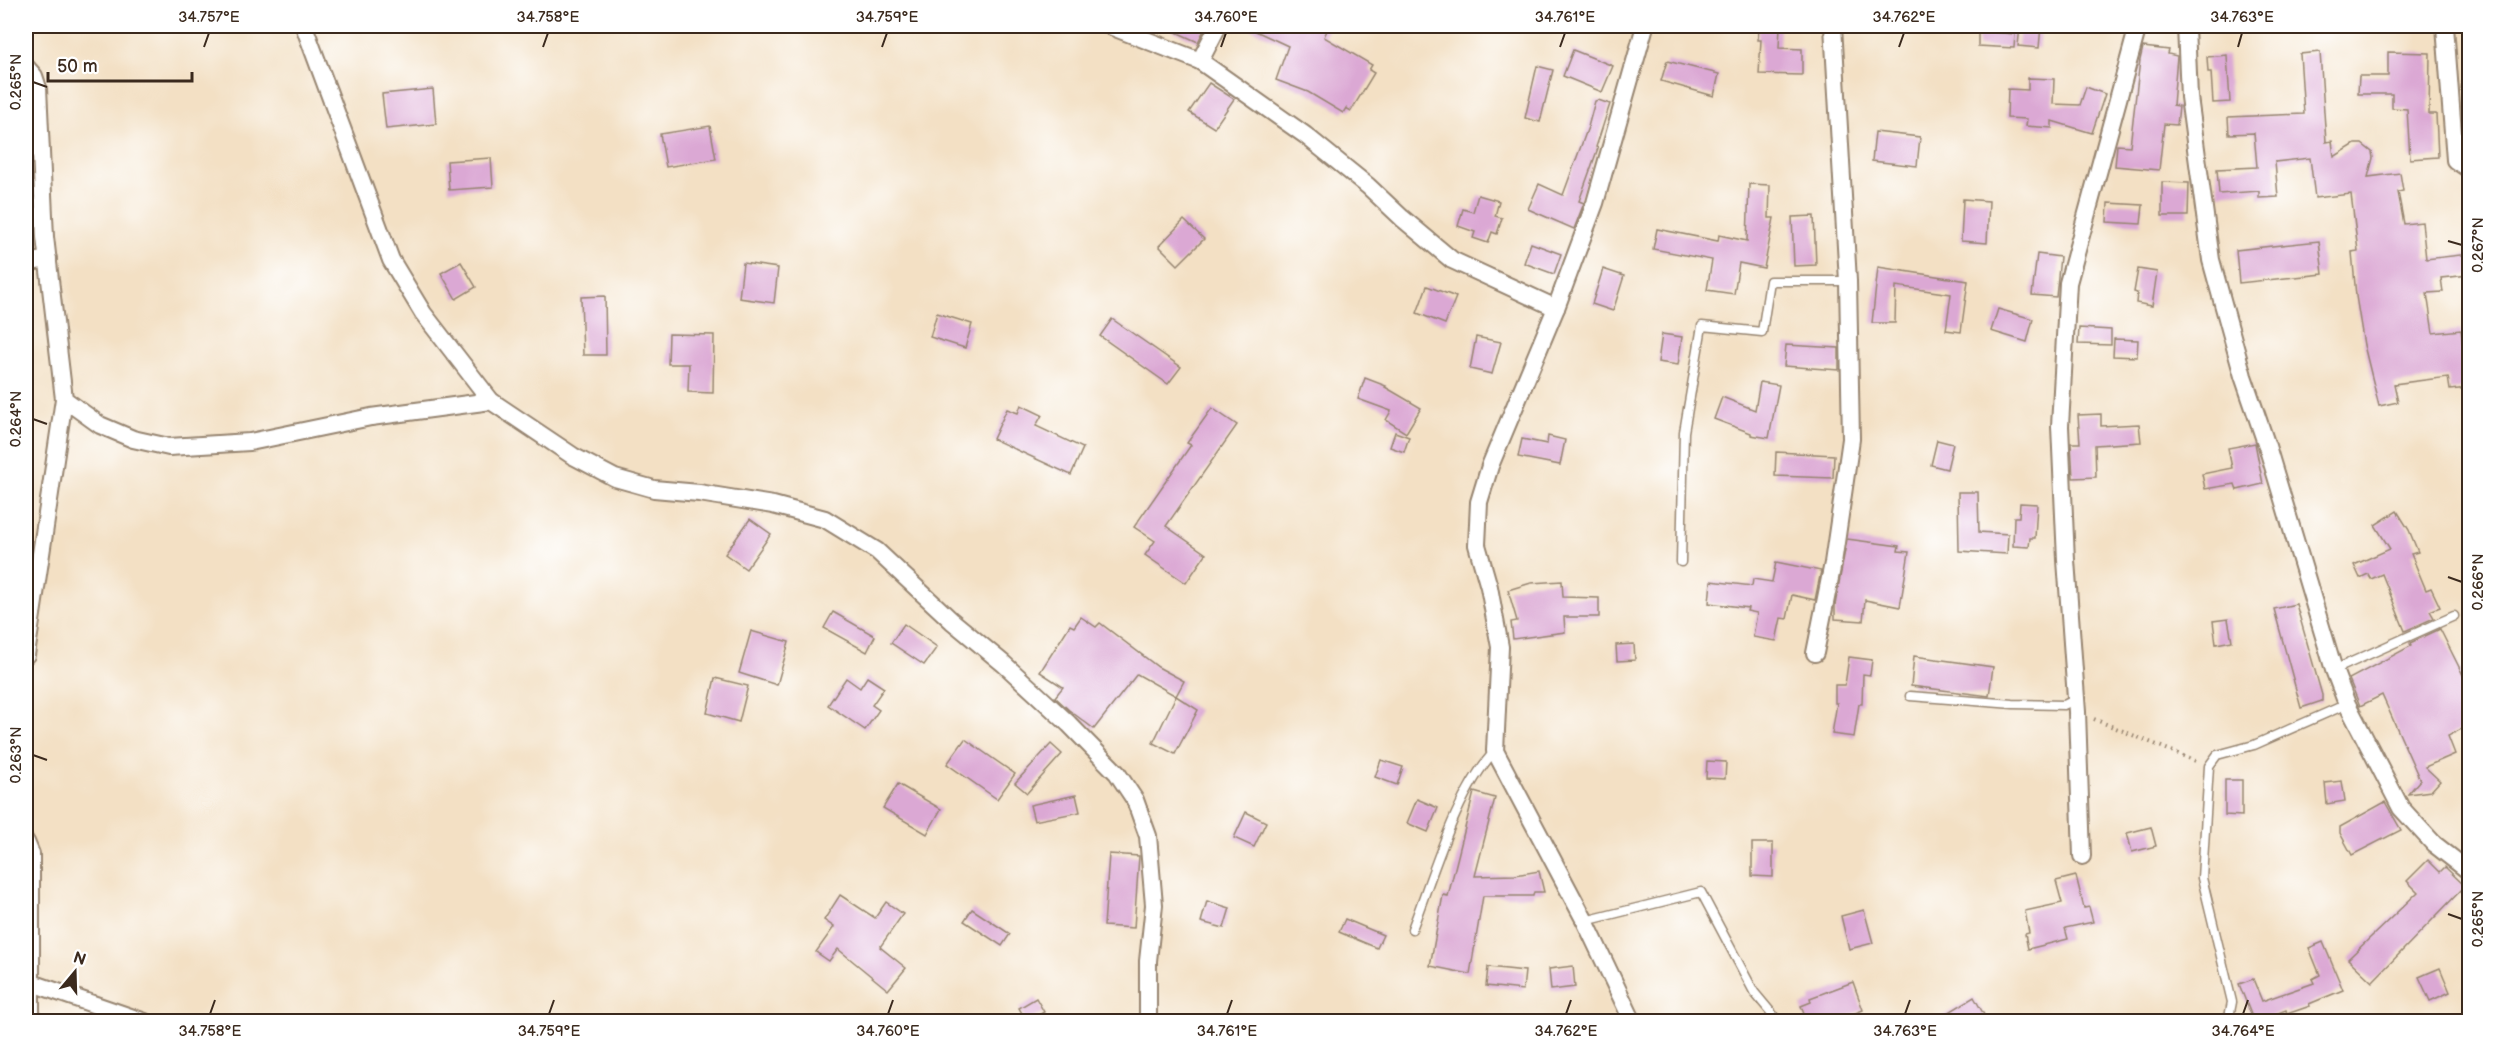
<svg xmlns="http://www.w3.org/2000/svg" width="2495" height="1047" font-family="'Balsamiq Sans',sans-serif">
  <rect width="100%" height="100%" fill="#fff"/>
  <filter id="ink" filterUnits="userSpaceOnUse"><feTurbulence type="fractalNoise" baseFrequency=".0167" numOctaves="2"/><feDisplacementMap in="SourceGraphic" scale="12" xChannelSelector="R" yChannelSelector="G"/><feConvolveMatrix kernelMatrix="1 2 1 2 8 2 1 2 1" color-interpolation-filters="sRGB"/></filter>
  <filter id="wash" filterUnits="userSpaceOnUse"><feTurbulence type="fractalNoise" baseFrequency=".008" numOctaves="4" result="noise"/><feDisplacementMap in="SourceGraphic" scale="24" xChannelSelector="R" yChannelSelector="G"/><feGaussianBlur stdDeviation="1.35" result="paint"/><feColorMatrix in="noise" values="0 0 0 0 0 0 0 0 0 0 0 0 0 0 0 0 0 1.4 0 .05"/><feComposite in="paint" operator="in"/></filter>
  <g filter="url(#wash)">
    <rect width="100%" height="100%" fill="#f3e0c4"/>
    <g id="blocks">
      <g fill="#dba8d4">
        <polygon points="1163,26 1206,26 1198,42"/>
        <polygon points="1245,26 1329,26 1324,37 1372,65 1369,70 1374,73 1351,111 1346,108 1343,113 1308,92 1276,80 1288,46"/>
        <polygon points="1759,26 1780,26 1779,48 1802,49 1802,75 1759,74 1761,40 1758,40"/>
        <polygon points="2020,26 2041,26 2039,48 2018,46"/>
        <polygon points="1978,31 2015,34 2014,48 1978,46"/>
        <polygon points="2143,47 2169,50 2168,54 2177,56 2173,105 2179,106 2177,125 2164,124 2159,170 2115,166 2117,145 2130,146 2140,60"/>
        <polygon points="1573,50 1613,66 1602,92 1563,76"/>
        <polygon points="2320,52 2326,142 2332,141 2334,157 2355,144 2362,144 2372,152 2373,158 2368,177 2400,173 2403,191 2398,192 2404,224 2422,222 2426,259 2469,254 2469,275 2441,278 2443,292 2427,293 2433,333 2461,330 2468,388 2450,390 2448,377 2394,384 2398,402 2379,406 2364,345 2356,296 2352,252 2358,251 2351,194 2315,198 2310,158 2275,162 2278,197 2259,198 2259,191 2219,194 2217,169 2257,167 2254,133 2229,134 2228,117 2304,114 2300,54"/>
        <polygon points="2388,52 2430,53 2429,114 2436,114 2438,157 2410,159 2407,109 2392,108 2392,94 2358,94 2359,76 2388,76"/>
        <polygon points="2227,55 2230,102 2213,103 2211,72 2208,72 2207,57"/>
        <polygon points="1667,61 1719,74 1714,96 1661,81"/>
        <polygon points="1537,66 1553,70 1540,122 1525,118"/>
        <polygon points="2028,78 2054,79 2053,104 2080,105 2086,87 2105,94 2092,133 2052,121 2052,128 2026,126 2027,119 2007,118 2008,89 2028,90"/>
        <polygon points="1209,83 1234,99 1214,128 1189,112"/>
        <polygon points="433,89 436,124 386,129 382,94"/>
        <polygon points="1598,100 1610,104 1596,147 1598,148 1579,201 1584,203 1574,229 1528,209 1539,184 1563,195 1588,127 1595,101"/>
        <polygon points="710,126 716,159 666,167 660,134"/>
        <polygon points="1875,132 1920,137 1917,166 1872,161"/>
        <polygon points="491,158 493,187 449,190 447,161"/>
        <polygon points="2162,182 2189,183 2188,216 2162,216"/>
        <polygon points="1749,184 1770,185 1769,218 1774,218 1764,268 1739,263 1734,294 1707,290 1712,260 1653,249 1657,229 1718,241 1719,235 1747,241"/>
        <polygon points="1478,195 1499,201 1495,216 1502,218 1497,234 1492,232 1488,243 1473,238 1475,232 1458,226 1463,209 1473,212"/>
        <polygon points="1963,199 1989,201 1987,243 1961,241"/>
        <polygon points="2108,203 2143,205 2141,224 2107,222"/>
        <polygon points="1814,216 1816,265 1794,266 1792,217"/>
        <polygon points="1184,220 1204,239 1178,265 1159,246"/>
        <polygon points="2319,241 2323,274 2239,283 2236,250"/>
        <polygon points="1531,243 1561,254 1554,274 1524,263"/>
        <polygon points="2037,254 2060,257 2056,297 2032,295"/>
        <polygon points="461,262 476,287 456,299 441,273"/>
        <polygon points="743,263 778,268 774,303 739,298"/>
        <polygon points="1878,267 1968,281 1961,332 1946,330 1951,294 1896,286 1895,323 1872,323"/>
        <polygon points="1603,269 1624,276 1613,311 1592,304"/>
        <polygon points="2138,269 2157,272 2152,306 2136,303 2137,293 2134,292"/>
        <polygon points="1427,286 1456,297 1445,324 1417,313"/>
        <polygon points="605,296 606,355 583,355 581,297"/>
        <polygon points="1998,309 2033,319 2027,342 1991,331"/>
        <polygon points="937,313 972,324 965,348 930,337"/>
        <polygon points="1112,319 1181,367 1168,384 1100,336"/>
        <polygon points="2079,328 2111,330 2111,345 2078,344"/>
        <polygon points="669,334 714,335 713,393 688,392 689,364 668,364"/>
        <polygon points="1662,334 1682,337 1678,365 1658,362"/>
        <polygon points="1476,337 1501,342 1492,374 1470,369"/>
        <polygon points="2114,339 2138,340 2137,357 2113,356"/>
        <polygon points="1786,345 1839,348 1839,370 1784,366"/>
        <polygon points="1365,378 1386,386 1385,387 1421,408 1406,433 1386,420 1391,411 1358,399"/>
        <polygon points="1760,382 1779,385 1769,438 1751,435 1751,433 1714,419 1722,397 1755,410"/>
        <polygon points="1021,405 1042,415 1036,426 1083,448 1071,475 993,439 1007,409 1018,413"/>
        <polygon points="1212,408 1237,425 1166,526 1206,554 1186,583 1145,555 1155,541 1134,527 1191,445 1187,443"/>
        <polygon points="2101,414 2101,426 2139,424 2141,442 2095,445 2096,477 2073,478 2071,443 2080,443 2078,415"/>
        <polygon points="1395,432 1409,437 1404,452 1390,447"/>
        <polygon points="1548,436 1565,440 1560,465 1518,457 1522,439 1547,444"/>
        <polygon points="1937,440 1953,444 1947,469 1931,465"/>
        <polygon points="2255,443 2263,484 2237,490 2235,484 2205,489 2202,474 2232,468 2228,448"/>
        <polygon points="1776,452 1834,455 1833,478 1775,476"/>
        <polygon points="1958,492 1978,492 1979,532 2008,534 2007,554 1959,551"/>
        <polygon points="2020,503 2037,504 2035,538 2030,538 2029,547 2013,546 2014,517 2019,517"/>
        <polygon points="2397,511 2409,530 2418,552 2411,554 2426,590 2431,588 2440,607 2430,611 2434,618 2405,631 2382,574 2371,579 2368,574 2360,578 2354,565 2390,549 2375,525"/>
        <polygon points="750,519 771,534 746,569 725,554"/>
        <polygon points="1847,539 1899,546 1898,551 1909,552 1900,607 1865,600 1863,621 1835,619 1835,605"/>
        <polygon points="1776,562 1821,571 1815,600 1792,595 1787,619 1781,618 1776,641 1753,637 1757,613 1747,611 1748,608 1709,603 1711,581 1752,586 1753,579 1772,582"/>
        <polygon points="1562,581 1563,597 1599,598 1599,617 1564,617 1565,632 1513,639 1511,622 1517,621 1508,590 1531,583"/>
        <polygon points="2296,604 2322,695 2322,701 2301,708 2274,609"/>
        <polygon points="833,612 875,636 867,652 824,628"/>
        <polygon points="1081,617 1096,627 1100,623 1158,667 1184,681 1176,696 1137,674 1094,729 1069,710 1055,697 1063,687 1040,672 1070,625 1074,627"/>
        <polygon points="2228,619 2232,641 2216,644 2213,621"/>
        <polygon points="904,624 937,647 924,665 891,643"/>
        <polygon points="2440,629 2469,687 2469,725 2448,736 2455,754 2425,767 2440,781 2431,791 2408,794 2420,780 2382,695 2360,706 2349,679 2411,646 2410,643"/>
        <polygon points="751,631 789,642 777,685 739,673"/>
        <polygon points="1634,644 1635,660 1617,661 1616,645"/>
        <polygon points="1914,656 1993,667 1989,696 1911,686"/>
        <polygon points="1849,657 1872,660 1870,675 1863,674 1862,704 1859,704 1854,737 1832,734 1837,703 1835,703 1835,685 1845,685"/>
        <polygon points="867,677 884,688 872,705 879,710 865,730 828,705 846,678 860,688"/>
        <polygon points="715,678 748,686 739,722 707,713"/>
        <polygon points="1176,696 1198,710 1175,754 1153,743"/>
        <polygon points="965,739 1015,774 997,799 947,764"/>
        <polygon points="1051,744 1062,754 1027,793 1015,783"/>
        <polygon points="1381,760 1403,767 1397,785 1375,777"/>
        <polygon points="1707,761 1726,762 1725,779 1706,778"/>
        <polygon points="2225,780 2242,780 2242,816 2225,815"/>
        <polygon points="2342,781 2345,801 2327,804 2325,783"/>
        <polygon points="898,784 941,809 927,834 883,808"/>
        <polygon points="1474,792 1495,798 1475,876 1515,875 1539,871 1544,892 1534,892 1533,896 1483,896 1470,974 1430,966 1443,895 1448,896"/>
        <polygon points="1076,795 1080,812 1034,821 1030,805"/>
        <polygon points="1417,799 1438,808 1428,832 1407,823"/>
        <polygon points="2385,802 2401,830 2352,855 2340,833 2340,827"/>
        <polygon points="1246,812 1266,822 1254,847 1234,838"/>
        <polygon points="2151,827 2156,846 2132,852 2127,833"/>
        <polygon points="1752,843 1773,843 1773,877 1752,876"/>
        <polygon points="1109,854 1139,856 1134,928 1104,926"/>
        <polygon points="2428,860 2440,872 2445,867 2465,886 2372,982 2348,959 2418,892 2407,881"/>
        <polygon points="2076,876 2084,908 2089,907 2093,922 2065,928 2068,939 2028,949 2025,934 2029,933 2025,911 2062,903 2056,881"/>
        <polygon points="840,895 875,918 886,902 903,914 880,947 906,968 888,990 838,949 829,961 816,952 834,927 824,920"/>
        <polygon points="1207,901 1230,908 1224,928 1201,922"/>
        <polygon points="972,909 1010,934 1002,946 964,921"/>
        <polygon points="1864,910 1873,943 1849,949 1841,916"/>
        <polygon points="1345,919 1383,935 1377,948 1339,932"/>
        <polygon points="2323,942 2343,990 2309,1004 2310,1006 2287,1014 2286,1010 2268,1017 2270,1022 2254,1022 2239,984 2253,979 2262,1001 2314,983 2312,979 2320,975 2309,948"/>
        <polygon points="1573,966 1575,987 1551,990 1549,969"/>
        <polygon points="1488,967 1525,971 1523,990 1486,986"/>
        <polygon points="2440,968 2450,992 2430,1001 2419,977"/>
        <polygon points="1853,982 1863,1010 1833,1022 1807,1022 1801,1006 1811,1002 1810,998"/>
        <polygon points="1974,997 1988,1022 1933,1022"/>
        <polygon points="1036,998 1044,1012 1027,1022 1019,1008"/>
      </g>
    </g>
  </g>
  <g filter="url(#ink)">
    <use href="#blocks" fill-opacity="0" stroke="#978571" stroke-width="1.5"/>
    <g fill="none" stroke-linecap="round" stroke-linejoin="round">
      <defs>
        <g id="lane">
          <polyline points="1681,562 1684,432 1702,326 1762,332 1770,281 1848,281"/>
          <polyline points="2334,670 2454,616"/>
          <polyline points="1910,696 2013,704 2064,705 2076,699"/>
          <polyline points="1585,921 1701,892 1754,992 1779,1022"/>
          <path d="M1412,929C1433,875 1456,792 1495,751"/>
          <polyline points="2218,1022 2229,1017 2232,1002 2202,878 2209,766 2217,755 2254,745 2347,704"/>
        </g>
        <g id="street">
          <polyline points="304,26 391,260 423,313 491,401 573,456 615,478 654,489 699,493 773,505 825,519 877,551 952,621 1004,664 1069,724 1117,773 1135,800 1148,836 1154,905 1148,961 1148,1022"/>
          <polyline points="1110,26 1200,61"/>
          <polyline points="1218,26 1200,61 1305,135 1368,186 1402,218 1452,260 1556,308"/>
          <polyline points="2186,26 2189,97 2211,260 2243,376 2267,446 2334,670 2347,704 2401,808 2434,844 2470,872"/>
          <polyline points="2445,26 2455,160 2470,170"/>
          <polyline points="26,67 34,76 38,88 45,237 64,399 100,425 133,439 169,447 250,442 371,417 491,401"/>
          <polyline points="26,263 48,259"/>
          <polyline points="1815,653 1833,563 1851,439 1848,281 1833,26"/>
          <polyline points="26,655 64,399"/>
          <polyline points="26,842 31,854 31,1022"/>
          <polyline points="2082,856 2077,712 2066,560 2060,426 2068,283 2138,26"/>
          <polyline points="32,983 145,1022"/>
          <polyline points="1633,1022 1585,921 1495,751 1500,647 1489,587 1477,545 1479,502 1490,466 1556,308 1595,203 1645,26"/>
        </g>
      </defs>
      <use href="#lane" stroke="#978571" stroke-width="11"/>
      <use href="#street" stroke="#978571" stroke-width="20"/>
      <polyline stroke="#978571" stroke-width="4" stroke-dasharray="1.5 4.5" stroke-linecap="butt" points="2094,719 2198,762"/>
      <use href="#lane" stroke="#fff" stroke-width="8"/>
      <use href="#street" stroke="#fff" stroke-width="16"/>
    </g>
  </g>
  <path fill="none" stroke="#3b2a1e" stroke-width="2" d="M204,47L209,33M543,47L548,33M882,47L887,33M1221,47L1226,33M1560,47L1565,33M1899,47L1904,33M2238,47L2242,33M33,82L47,87M2448,241L2462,245M33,419L47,424M2448,577L2462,582M33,755L47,760M2448,914L2462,919M210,1014L215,1000M549,1014L554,1000M888,1014L893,1000M1227,1014L1232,1000M1566,1014L1571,1000M1905,1014L1910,1000M2243,1014L2248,1000"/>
  <rect width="2495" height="1047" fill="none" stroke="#fff" stroke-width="66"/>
  <g transform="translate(75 972) rotate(19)" stroke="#ffffff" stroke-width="4.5" paint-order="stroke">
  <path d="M0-4.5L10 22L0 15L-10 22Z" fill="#3b2a1e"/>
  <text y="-9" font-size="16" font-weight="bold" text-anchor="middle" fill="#3b2a1e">N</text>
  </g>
  <path d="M48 72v9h144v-9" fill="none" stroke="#3b2a1e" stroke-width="3"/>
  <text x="57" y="72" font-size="18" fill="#3b2a1e" stroke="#ffffff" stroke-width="4.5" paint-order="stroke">50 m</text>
  <rect x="33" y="33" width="2429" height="981" fill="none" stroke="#3b2a1e" stroke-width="2"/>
  <g font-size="15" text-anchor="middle" fill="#3b2a1e">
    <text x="209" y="22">34.757°E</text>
    <text x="548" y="22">34.758°E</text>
    <text x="887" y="22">34.759°E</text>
    <text x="1226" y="22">34.760°E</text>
    <text x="1565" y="22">34.761°E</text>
    <text x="1904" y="22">34.762°E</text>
    <text x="2242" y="22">34.763°E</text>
    <text transform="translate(16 82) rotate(-90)" y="5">0.265°N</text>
    <text transform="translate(2478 245) rotate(-90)" y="5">0.267°N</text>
    <text transform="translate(16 419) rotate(-90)" y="5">0.264°N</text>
    <text transform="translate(2478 582) rotate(-90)" y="5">0.266°N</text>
    <text transform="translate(16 755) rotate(-90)" y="5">0.263°N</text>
    <text transform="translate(2478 919) rotate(-90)" y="5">0.265°N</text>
    <text x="210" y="1036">34.758°E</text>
    <text x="549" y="1036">34.759°E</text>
    <text x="888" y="1036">34.760°E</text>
    <text x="1227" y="1036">34.761°E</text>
    <text x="1566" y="1036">34.762°E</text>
    <text x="1905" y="1036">34.763°E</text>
    <text x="2243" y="1036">34.764°E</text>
  </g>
</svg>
